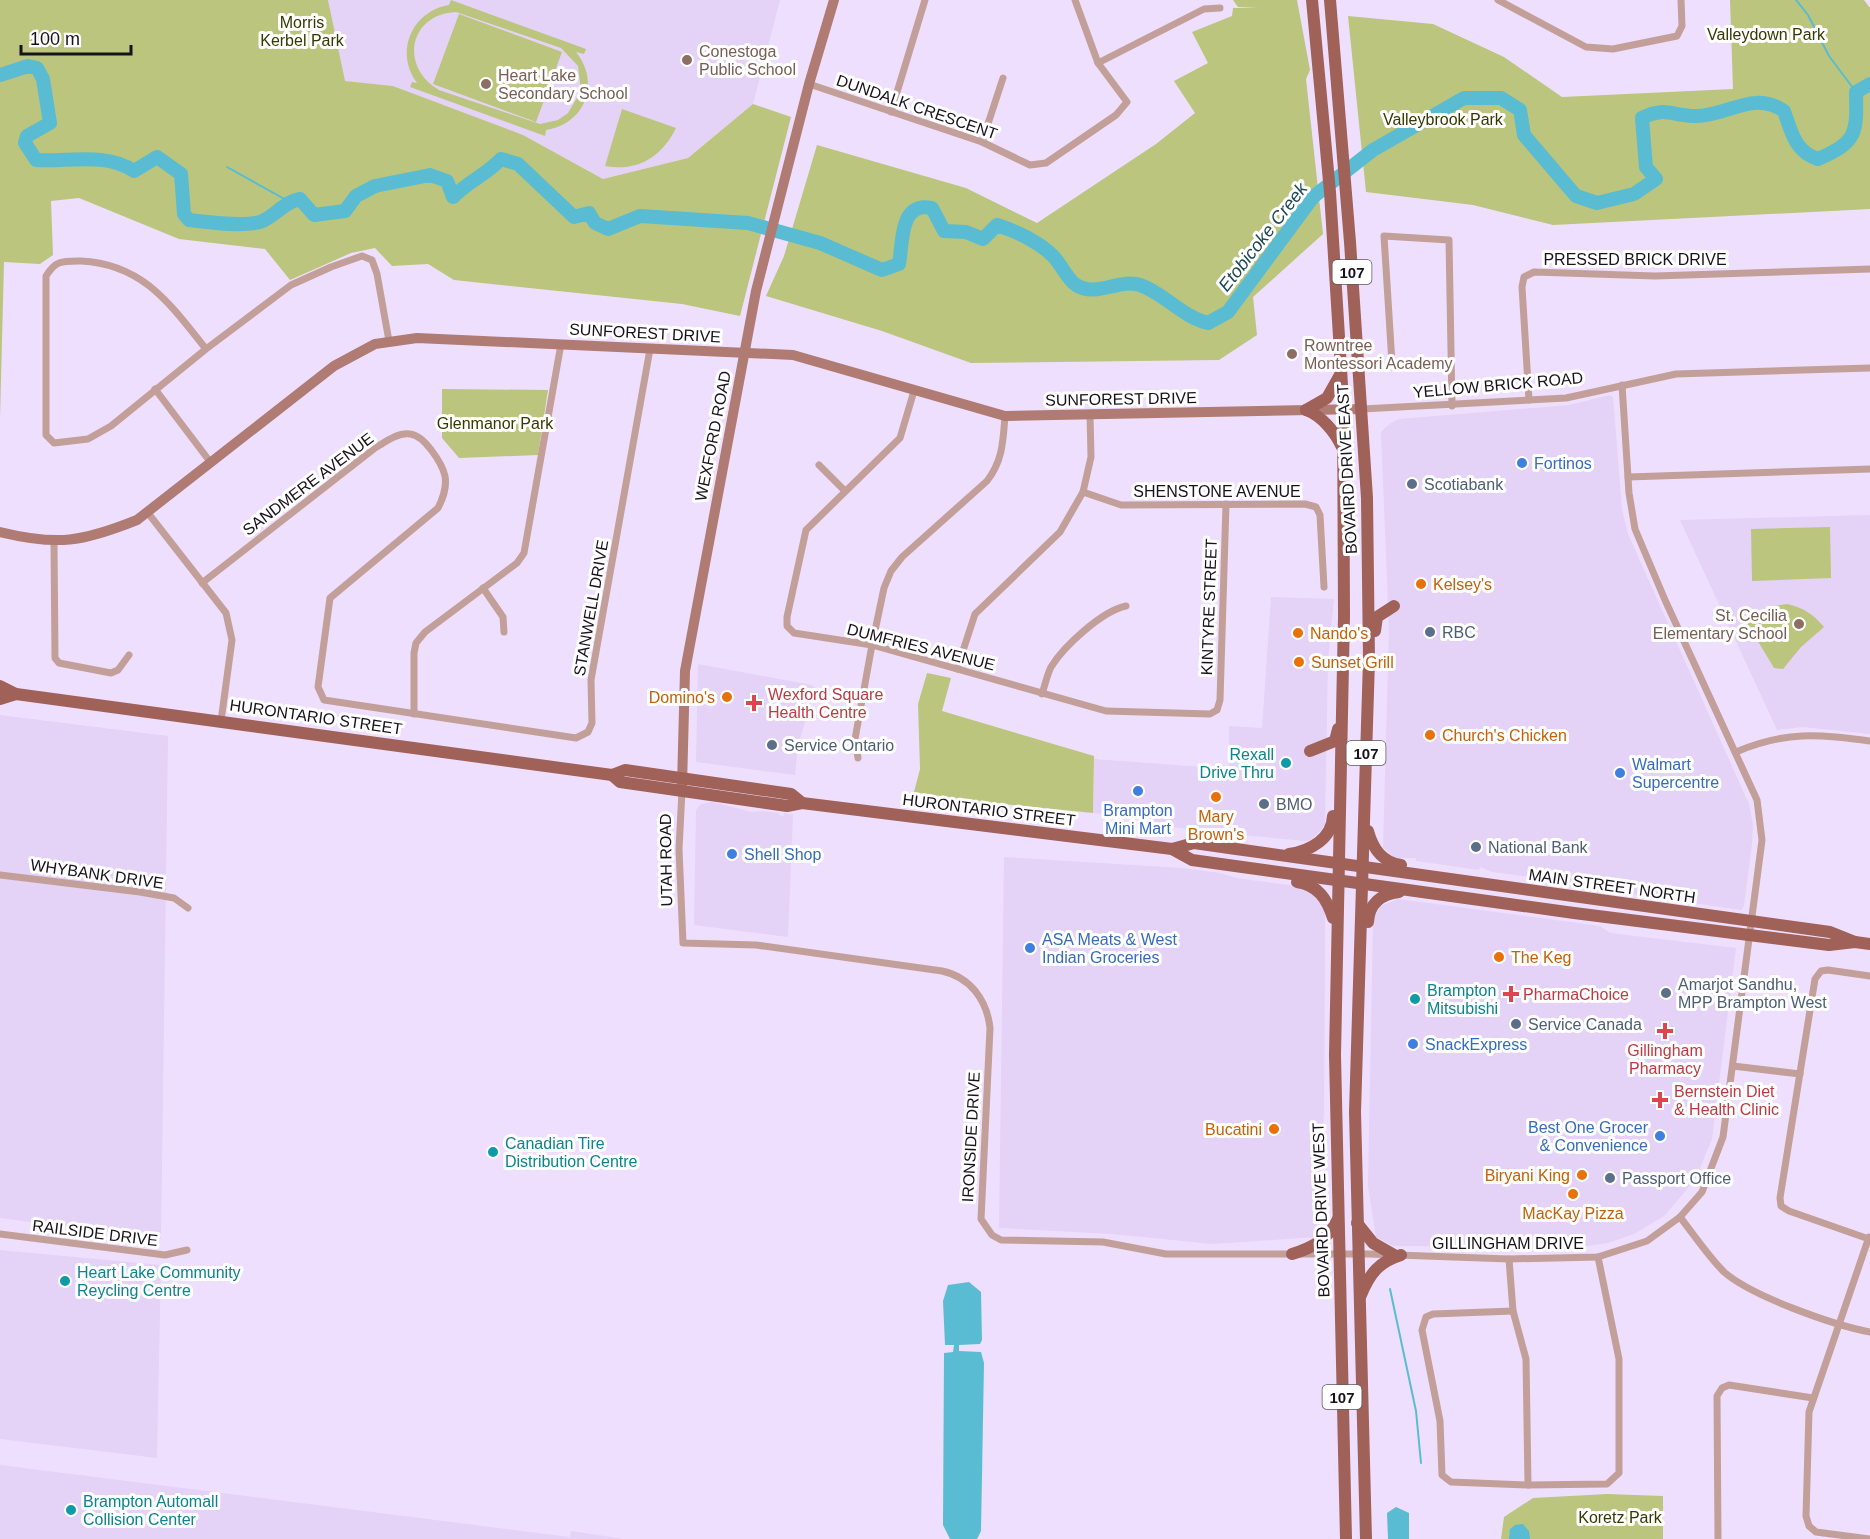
<svg xmlns="http://www.w3.org/2000/svg" width="1870" height="1539" font-family="Arial,sans-serif">
  <rect width="100%" height="100%" fill="#efdffe"/>
  <g fill="#e5d2f7">
    <polygon points="328,0 780,0 753,104 688,158 603,179 523,135 393,86 344,81"/>
    <polygon points="1610,395 1613,397 1622,509 1628,534 1749,804 1753,825 1752,844 1744,906 1741,910 1595,889 1571,882 1492,872 1480,867 1479,870 1416,861 1416,858 1395,858 1383,847 1389,630 1381,432 1388,425 1399,419 1569,405"/>
    <polygon points="1870,515 1870,734 1803,727 1777,730 1680,520"/>
    <polygon points="1271,597 1334,599 1328,660 1325,824 1321,830 1311,840 1305,841 1211,832 1158,825 1149,819 1093,813 1094,759 1229,769 1229,726 1262,728"/>
    <polygon points="698,664 812,685 815,688 798,746 795,775 696,762"/>
    <polygon points="0,715 168,736 161,1239 0,1218"/>
    <polygon points="712,802 752,812 763,811 779,813 779,815 784,816 784,813 793,815 788,937 694,925 696,810 701,804"/>
    <polygon points="1004,857 1182,868 1220,873 1236,878 1297,886 1306,889 1318,899 1325,911 1325,950 1324,1112 1316,1237 1213,1244 1112,1234 999,1228"/>
    <polygon points="1398,899 1600,926 1610,933 1736,948 1712,1139 1695,1180 1664,1216 1634,1234 1608,1243 1581,1247 1393,1246 1376,1237 1368,1186 1373,919 1381,906"/>
    <polygon points="0,1250 161,1265 157,1458 0,1439"/>
    <polygon points="0,1465 570,1537 571,1531 624,1539 0,1539"/>
  </g>
  <g fill="#bbc57d" fill-rule="evenodd">
    <polygon points="0,0 328,0 345,81 393,86 523,135 603,179 688,158 753,104 791,117 740,316 682,304 454,280 428,264 392,266 375,248 351,253 290,280 265,249 179,239 79,198 51,201 53,255 40,264 4,262 0,419"/>
    <path d="M451,0L586,49L584,54L576,52C601,83 585,124 546,130L545,136L410,87L412,82L417,83C394,52 412,11 449,5ZM456,12L561,48L578,66L581,91L568,113L558,120L540,124L439,90C399,67 409,14 456,12Z"/>
    <polygon points="1233,0 1297,0 1310,70 1306,79 1323,234 1253,297 1257,335 1219,360 971,363 882,331 766,296 784,256 817,145 966,188 1037,223 1156,144 1195,113 1174,81 1208,63 1192,32 1232,16 1233,8 1258,8 1238,7"/>
    <polygon points="1730,0 1864,0 1870,8 1870,209 1553,225 1473,205 1366,192 1348,16 1433,24 1504,57 1562,97 1733,89"/>
    <polygon points="459,14 562,52 536,122 433,84"/>
    <path d="M622,109L676,128C662,157 637,172 605,166Z"/>
    <polygon points="442,389 548,390 538,455 459,458 442,438"/>
    <polygon points="1830,527 1831,578 1752,581 1751,529"/>
    <path d="M1787,604C1804,608 1813,614 1824,627L1801,647L1783,669L1774,668L1747,623C1760,611 1770,606 1787,604Z"/>
    <polygon points="927,673 951,678 942,711 1094,756 1093,813 973,801 914,792 920,769 918,704"/>
    <polygon points="1607,1494 1663,1496 1663,1539 1501,1539 1504,1517 1533,1498"/>
  </g>
  <g fill="#59bcd3">
    <polygon points="969,1282 981,1292 982,1340 980,1344 959,1345 959,1351 981,1352 984,1363 981,1531 977,1539 950,1539 943,1525 944,1353 953,1352 954,1345 945,1345 943,1301 948,1285"/>
    <polygon points="1396,1507 1409,1513 1409,1539 1388,1539 1387,1513"/>
    <polygon points="1523,1524 1529,1531 1530,1539 1509,1539 1510,1529 1515,1525"/>
  </g>
  <g fill="none" stroke-linecap="round" stroke-linejoin="round">
    <g stroke="#59bcd3" stroke-width="2">
      <polyline points="1796,0 1808,15 1829,56 1856,92"/>
      <polyline points="227,167 288,201"/>
      <polyline points="1390,1289 1416,1411 1421,1463"/>
    </g>
    <path stroke="#59bcd3" stroke-width="14" d="M0,75L28,66L37,68L43,79L50,123L27,136L25,143L36,160C69,162 105,152 134,171L157,157L181,174L184,214L189,220C208,222 242,227 260,222C276,216 283,202 300,199L314,215L345,211L356,196L375,186L430,175L447,181L453,197C468,182 487,174 501,159L518,164L574,217L589,213L595,223L608,229L640,216L748,223L820,243L882,270L899,264C903,243 899,201 932,208L944,231L966,232L983,239L997,225C1016,231 1039,242 1053,256C1061,264 1067,279 1076,285C1097,298 1119,278 1140,285C1164,293 1182,317 1208,323L1228,312L1313,197L1373,150L1464,98H1501L1520,110L1524,135L1576,196L1597,203L1634,194L1656,179L1646,167L1642,118C1664,106 1673,116 1696,116C1728,116 1753,90 1784,111C1791,131 1795,152 1818,159C1857,142 1857,134 1856,92L1870,84"/>
    <g stroke="#c39f99" stroke-width="7">
      <polyline points="1498,0 1586,47 1613,49 1677,36 1682,26 1681,0"/>
      <polyline points="1098,63 1204,9 1220,8"/>
      <polyline points="809,84 982,142 1030,165 1046,163 1116,115 1127,102 1098,63 1075,0"/>
      <polyline points="891,112 925,0"/>
      <polyline points="982,142 1003,78"/>
      <path d="M206,349C170,304 143,264 81,261C63,261 56,260 46,276V435L54,443L88,439L111,426L206,349L291,285L331,267L362,256L372,260L377,274L389,341"/>
      <polyline points="1450,362 1392,363 1384,236 1449,240 1452,406"/>
      <polyline points="155,389 211,463"/>
      <polyline points="914,391 900,438 806,530 787,617 787,626 794,633 872,645 1106,711 1210,714 1217,710 1220,700 1226,504"/>
      <polyline points="1529,400 1522,287 1524,277 1534,272 1655,276 1870,269"/>
      <polyline points="1362,409 1566,398 1676,374 1870,368"/>
      <polyline points="819,465 845,491"/>
      <polyline points="1628,477 1870,469"/>
      <polyline points="1083,492 1121,505 1305,504 1316,507 1320,515 1324,587"/>
      <polyline points="148,513 226,613 232,640 221,721"/>
      <polyline points="54,543 55,658 59,663 111,673 118,670 129,655"/>
      <path d="M202,583L375,448C385,442 398,432 410,434C424,435 442,463 445,476C447,488 443,498 438,508L330,598L318,687L324,700L576,738L588,732L592,723L591,680L650,349"/>
      <polyline points="483,588 503,617 504,632"/>
      <polyline points="957,669 975,614 1060,532 1083,492 1091,457 1090,414"/>
      <path d="M1042,694C1045,685 1047,675 1051,667C1064,646 1102,611 1126,606"/>
      <polyline points="414,714 414,653 416,643 425,632 517,563 524,553 561,344"/>
      <path d="M1736,752C1785,731 1819,734 1870,741"/>
      <path d="M858,758L855,739L872,645L884,588L891,571L902,557L987,481C1003,460 1003,441 1005,416"/>
      <path d="M682,791L679,849L683,943L756,945L942,971C970,977 987,1000 990,1028L981,1219L992,1235L1001,1240L1103,1242L1166,1254H1369L1509,1259L1598,1257L1647,1241L1680,1217L1702,1192L1723,1137L1762,840L1757,800L1665,600L1635,529L1629,493L1622,385"/>
      <polyline points="0,875 140,892 174,898 188,908"/>
      <polyline points="1733,1066 1800,1074"/>
      <path d="M1680,1217C1694,1235 1708,1256 1724,1272C1751,1296 1833,1325 1870,1332"/>
      <polyline points="0,1234 165,1255 187,1250"/>
      <polyline points="1869,1237 1809,1412 1806,1516 1809,1526 1816,1532 1870,1539"/>
      <polyline points="1869,1239 1789,1211 1781,1206 1780,1198 1815,979 1821,971 1828,970 1870,976"/>
      <polyline points="1509,1259 1513,1311 1526,1359 1528,1485 1607,1484 1619,1473 1619,1359 1598,1257"/>
      <polyline points="1513,1311 1433,1314 1426,1317 1422,1330 1440,1421 1442,1475 1451,1482 1528,1485"/>
      <polyline points="1718,1539 1717,1396 1722,1388 1729,1385 1813,1398"/>
    </g>
    <g stroke="#af7b73" stroke-width="10">
      <path d="M0,532C58,546 82,542 137,520L334,366L375,344L417,338L793,355L1005,416L1362,409"/>
      <polyline points="682,786 685,671 756,291 809,84 834,0"/>
    </g>
    <g stroke="#a06159" stroke-width="12">
      <polyline points="1312,0 1330,192 1343,401 1344,616 1335,1055 1346,1539"/>
      <polyline points="1330,0 1350,242 1367,498 1369,660 1355,1112 1366,1539"/>
      <polyline points="1306,410 1327,398 1340,375"/>
      <path d="M1306,410C1322,416 1335,432 1342,447"/>
      <polyline points="1375,631 1377,617 1394,606"/>
      <polyline points="0,686 16,694 612,775 625,770 791,794 802,803"/>
      <polyline points="0,699 16,694"/>
      <polyline points="1310,751 1335,741 1338,729"/>
      <polyline points="612,775 620,782 787,806 802,803 1172,849 1194,843 1236,849 1830,932 1855,942"/>
      <path d="M1368,831C1373,849 1382,862 1401,865"/>
      <polyline points="1172,849 1192,860 1574,913 1829,945 1855,942 1870,944"/>
      <path d="M1289,854C1310,851 1332,839 1333,816"/>
      <path d="M1297,882C1318,885 1327,899 1333,918"/>
      <path d="M1368,922C1369,904 1381,894 1399,892"/>
      <polyline points="1357,1223 1373,1243 1394,1255"/>
      <path d="M1292,1254C1312,1248 1329,1239 1338,1219"/>
      <path d="M1361,1295C1370,1273 1379,1262 1401,1255"/>
    </g>
  </g>
  <g fill="#8d6e63" stroke="#fff" stroke-width="2">
    <circle cx="687" cy="60" r="6"/>
    <circle cx="486" cy="84" r="6"/>
    <circle cx="1292" cy="354" r="6"/>
    <circle cx="1799" cy="624" r="6"/>
  </g>
  <g fill="#3f7fe0" stroke="#fff" stroke-width="2">
    <circle cx="1522" cy="463" r="6"/>
    <circle cx="1620" cy="773" r="6"/>
    <circle cx="1138" cy="791" r="6"/>
    <circle cx="732" cy="854" r="6"/>
    <circle cx="1030" cy="948" r="6"/>
    <circle cx="1413" cy="1044" r="6"/>
    <circle cx="1660" cy="1136" r="6"/>
  </g>
  <g fill="#5c6f8a" stroke="#fff" stroke-width="2">
    <circle cx="1412" cy="484" r="6"/>
    <circle cx="1430" cy="632" r="6"/>
    <circle cx="772" cy="745" r="6"/>
    <circle cx="1264" cy="804" r="6"/>
    <circle cx="1476" cy="847" r="6"/>
    <circle cx="1666" cy="993" r="6"/>
    <circle cx="1516" cy="1024" r="6"/>
    <circle cx="1610" cy="1178" r="6"/>
  </g>
  <g fill="#e8710a" stroke="#fff" stroke-width="2">
    <circle cx="1421" cy="584" r="6"/>
    <circle cx="1298" cy="633" r="6"/>
    <circle cx="1299" cy="662" r="6"/>
    <circle cx="727" cy="697" r="6"/>
    <circle cx="1430" cy="735" r="6"/>
    <circle cx="1216" cy="797" r="6"/>
    <circle cx="1499" cy="957" r="6"/>
    <circle cx="1274" cy="1129" r="6"/>
    <circle cx="1582" cy="1175" r="6"/>
    <circle cx="1573" cy="1194" r="6"/>
  </g>
  <g fill="#e0444e" stroke="#fff" stroke-width="2">
    <path d="M751 694h6v6h6v6h-6v6h-6v-6h-6v-6h6z"/>
    <path d="M1508 985h6v6h6v6h-6v6h-6v-6h-6v-6h6z"/>
    <path d="M1662 1022h6v6h6v6h-6v6h-6v-6h-6v-6h6z"/>
    <path d="M1657 1091h6v6h6v6h-6v6h-6v-6h-6v-6h6z"/>
  </g>
  <g fill="#0f9aa8" stroke="#fff" stroke-width="2">
    <circle cx="1286" cy="763" r="6"/>
    <circle cx="1415" cy="999" r="6"/>
    <circle cx="493" cy="1152" r="6"/>
    <circle cx="65" cy="1281" r="6"/>
    <circle cx="71" cy="1510" r="6"/>
  </g>
  <g text-anchor="middle" dominant-baseline="central" stroke-width="6" stroke-linejoin="round" paint-order="stroke">
    <g fill="#fff" stroke="#5d5960" stroke-width="1.5">
      <rect x="1332.5" y="260" width="39" height="24" rx="4.5"/>
      <rect x="1346.5" y="741" width="39" height="24" rx="4.5"/>
      <rect x="1322.5" y="1385" width="39" height="24" rx="4.5"/>
    </g>
    <g font-size="15" font-weight="bold" fill="#18121c">
      <text x="1352" y="272">107</text>
      <text x="1366" y="753">107</text>
      <text x="1342" y="1397">107</text>
    </g>
    <g font-size="16" fill="#353a00" stroke="#fff">
      <text x="302" y="22">Morris<tspan x="302" dy="18">Kerbel Park</tspan></text>
      <text x="1766" y="34">Valleydown Park</text>
      <text x="1443" y="119">Valleybrook Park</text>
      <text x="495" y="423">Glenmanor Park</text>
      <text x="1620" y="1517">Koretz Park</text>
    </g>
    <g font-size="16" fill="#785e54" stroke="#fff" text-anchor="start">
      <text x="699" y="51">Conestoga<tspan x="699" dy="18">Public School</tspan></text>
      <text x="498" y="75">Heart Lake<tspan x="498" dy="18">Secondary School</tspan></text>
      <text x="1304" y="345">Rowntree<tspan x="1304" dy="18">Montessori Academy</tspan></text>
      <text x="1787" y="615" text-anchor="end">St. Cecilia<tspan x="1787" dy="18">Elementary School</tspan></text>
    </g>
    <g font-size="16" fill="#18121c" stroke="#fff">
      <text transform="translate(917 107) rotate(19)">DUNDALK CRESCENT</text>
      <text x="1635" y="259">PRESSED BRICK DRIVE</text>
      <text transform="translate(645 333) rotate(3)">SUNFOREST DRIVE</text>
      <text transform="translate(1498 385) rotate(-5)">YELLOW BRICK ROAD</text>
      <text transform="translate(1121 399) rotate(-1)">SUNFOREST DRIVE</text>
      <text transform="translate(713 436) rotate(-79)">WEXFORD ROAD</text>
      <text transform="translate(1347 469) rotate(-93)">BOVAIRD DRIVE EAST</text>
      <text transform="translate(308 484) rotate(-37)">SANDMERE AVENUE</text>
      <text x="1217" y="491">SHENSTONE AVENUE</text>
      <text transform="translate(1209 607) rotate(-88)">KINTYRE STREET</text>
      <text transform="translate(591 608) rotate(-80)">STANWELL DRIVE</text>
      <text transform="translate(921 647) rotate(14)">DUMFRIES AVENUE</text>
      <text transform="translate(316 717) rotate(8)">HURONTARIO STREET</text>
      <text transform="translate(989 810) rotate(7)">HURONTARIO STREET</text>
      <text transform="translate(666 860) rotate(-91)">UTAH ROAD</text>
      <text transform="translate(97 874) rotate(8)">WHYBANK DRIVE</text>
      <text transform="translate(1612 886) rotate(8)">MAIN STREET NORTH</text>
      <text transform="translate(971 1137) rotate(-87)">IRONSIDE DRIVE</text>
      <text transform="translate(1321 1210) rotate(-92)">BOVAIRD DRIVE WEST</text>
      <text transform="translate(95 1233) rotate(7)">RAILSIDE DRIVE</text>
      <text x="1508" y="1243">GILLINGHAM DRIVE</text>
    </g>
    <g font-size="16" fill="#366cbe" stroke="#fff" text-anchor="start">
      <text x="1534" y="463">Fortinos</text>
      <text x="1632" y="764">Walmart<tspan x="1632" dy="18">Supercentre</tspan></text>
      <text x="1138" y="810" text-anchor="middle">Brampton<tspan x="1138" dy="18">Mini Mart</tspan></text>
      <text x="744" y="854">Shell Shop</text>
      <text x="1042" y="939">ASA Meats &amp; West<tspan x="1042" dy="18">Indian Groceries</tspan></text>
      <text x="1425" y="1044">SnackExpress</text>
      <text x="1648" y="1127" text-anchor="end">Best One Grocer<tspan x="1648" dy="18">&amp; Convenience</tspan></text>
    </g>
    <g font-size="16" fill="#4e5e75" stroke="#fff" text-anchor="start">
      <text x="1424" y="484">Scotiabank</text>
      <text x="1442" y="632">RBC</text>
      <text x="784" y="745">Service Ontario</text>
      <text x="1276" y="804">BMO</text>
      <text x="1488" y="847">National Bank</text>
      <text x="1678" y="984">Amarjot Sandhu,<tspan x="1678" dy="18">MPP Brampton West</tspan></text>
      <text x="1528" y="1024">Service Canada</text>
      <text x="1622" y="1178">Passport Office</text>
    </g>
    <g font-size="16" fill="#c56008" stroke="#fff" text-anchor="start">
      <text x="1433" y="584">Kelsey's</text>
      <text x="1310" y="633">Nando's</text>
      <text x="1311" y="662">Sunset Grill</text>
      <text x="715" y="697" text-anchor="end">Domino's</text>
      <text x="1442" y="735">Church's Chicken</text>
      <text x="1216" y="816" text-anchor="middle">Mary<tspan x="1216" dy="18">Brown's</tspan></text>
      <text x="1511" y="957">The Keg</text>
      <text x="1262" y="1129" text-anchor="end">Bucatini</text>
      <text x="1570" y="1175" text-anchor="end">Biryani King</text>
      <text x="1573" y="1213" text-anchor="middle">MacKay Pizza</text>
    </g>
    <g font-size="16" fill="#be3a42" stroke="#fff" text-anchor="start">
      <text x="768" y="694">Wexford Square<tspan x="768" dy="18">Health Centre</tspan></text>
      <text x="1523" y="994">PharmaChoice</text>
      <text x="1665" y="1050" text-anchor="middle">Gillingham<tspan x="1665" dy="18">Pharmacy</tspan></text>
      <text x="1674" y="1091">Bernstein Diet<tspan x="1674" dy="18">&amp; Health Clinic</tspan></text>
    </g>
    <g font-size="16" fill="#0d838f" stroke="#fff" text-anchor="start">
      <text x="1274" y="754" text-anchor="end">Rexall<tspan x="1274" dy="18">Drive Thru</tspan></text>
      <text x="1427" y="990">Brampton<tspan x="1427" dy="18">Mitsubishi</tspan></text>
      <text x="505" y="1143">Canadian Tire<tspan x="505" dy="18">Distribution Centre</tspan></text>
      <text x="77" y="1272">Heart Lake Community<tspan x="77" dy="18">Reycling Centre</tspan></text>
      <text x="83" y="1501">Brampton Automall<tspan x="83" dy="18">Collision Center</tspan></text>
    </g>
    <g font-size="18" font-style="italic" fill="#1d4953" stroke="#fff">
      <text transform="translate(1263 237) rotate(-52)">Etobicoke Creek</text>
    </g>
  </g>
  <path d="M21 45v9h110v-9" fill="none" stroke="#18121c" stroke-width="3"/>
  <text x="30" y="45" font-size="18" fill="#18121c" stroke="#ffffff" stroke-width="4.5" paint-order="stroke">100 m</text>
</svg>
